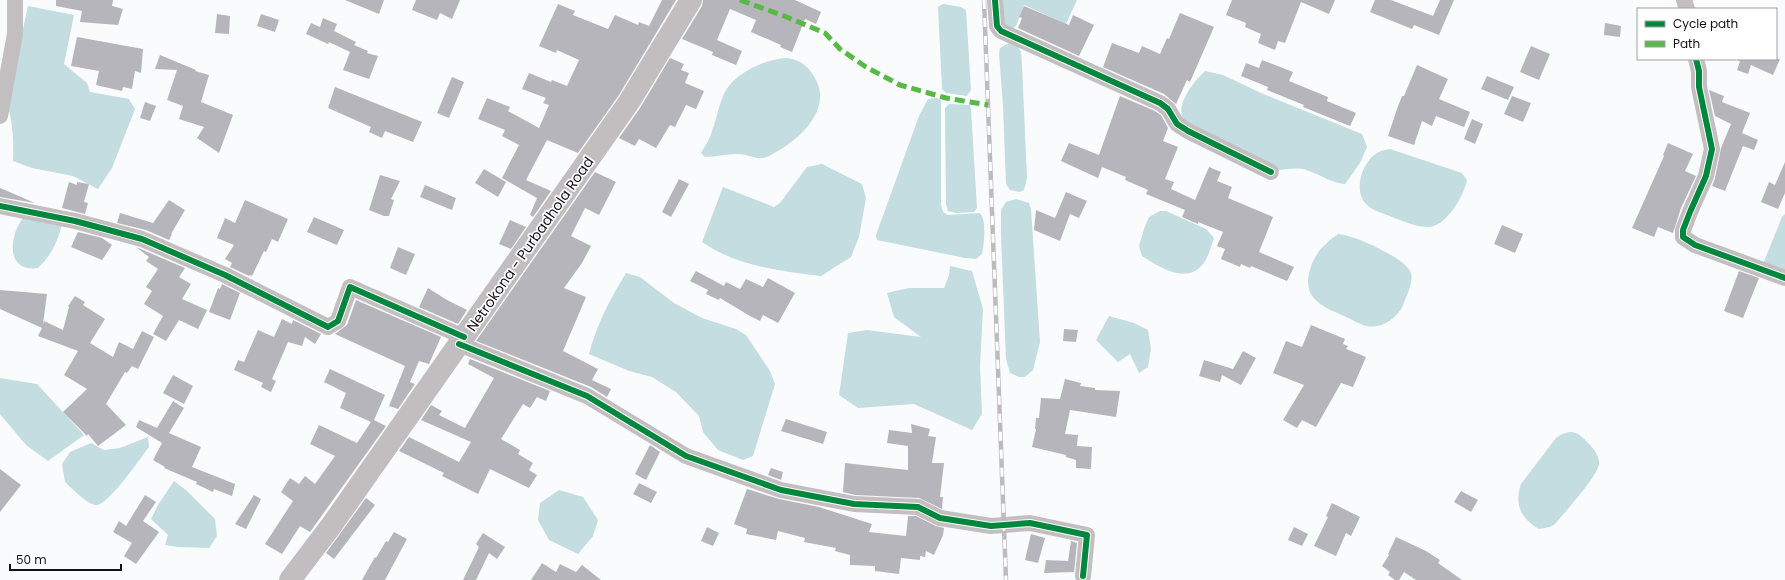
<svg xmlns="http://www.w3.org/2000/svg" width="1785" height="580" font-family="Poppins,sans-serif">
  <rect width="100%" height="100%" fill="#fafbfd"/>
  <g fill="#c3dde0">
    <polygon points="998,0 1077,0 1066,24 1024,5 1016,26 1012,29 1008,29 1002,21"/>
    <polygon points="943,4 961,7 966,10 971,90 967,96 946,93 942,89 938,7"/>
    <path d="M28,6L74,15L64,64L87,83L90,92L129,99L135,109L112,168L98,189L73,176L32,168L13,161C14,141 13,123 7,104Z"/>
    <polygon points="1009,43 1018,46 1021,52 1022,65 1027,178 1024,190 1020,192 1010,190 1006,184 1003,105 999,54 1000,48"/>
    <path d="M787,58C801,60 808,66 815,78C834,111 796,143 769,156C757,162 748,153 736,154C726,154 716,157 705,157L701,153C705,146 710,139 712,131C717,118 719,102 726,90C738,71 766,59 787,58Z"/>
    <path d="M1205,71L1223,75L1261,93L1362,134L1367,147L1360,163L1345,184C1331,183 1321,175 1309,171C1299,167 1289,169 1280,170L1184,121C1174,106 1194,81 1205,71Z"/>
    <path d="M937,98L941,100V205L943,212L948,215L980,213C987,221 984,244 982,254L976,259L965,258L877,240L876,235L919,116L928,99Z"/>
    <polygon points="949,104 970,105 971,109 977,208 974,212 956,213 948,211 946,205 945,108"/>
    <path d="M1390,149L1462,173L1467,180C1464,196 1446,227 1428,227C1416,227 1403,221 1392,217C1383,213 1372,211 1365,203C1353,188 1363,158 1381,151C1383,150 1387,150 1390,149Z"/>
    <path d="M822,164L862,184L866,198L859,237L851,257L821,276C781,271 736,266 702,242L723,187L774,207L780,203L807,167Z"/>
    <polygon points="1016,199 1029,203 1031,209 1040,342 1033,370 1025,377 1019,377 1010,373 1006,359 1001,235 1001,210 1006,202"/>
    <path d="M1160,211H1166L1206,229L1214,238C1211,246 1208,260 1201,266C1185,284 1158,266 1142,256L1139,246L1144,229L1149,217Z"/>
    <polygon points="1785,214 1785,274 1763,264 1782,217"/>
    <path d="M25,216L62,223C59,240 50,257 38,268C3,273 10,231 25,216Z"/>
    <path d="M1338,234C1354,235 1406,258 1411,273C1414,282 1406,297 1403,305C1397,319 1381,329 1366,326C1359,324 1351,319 1344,316C1333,311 1321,307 1313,297C1309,293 1308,285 1308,280C1311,258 1320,247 1338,234Z"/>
    <polygon points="950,266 972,271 983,309 980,366 982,414 972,430 914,404 858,408 839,395 848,333 867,330 921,337 894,317 887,293 909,288 944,288 949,275"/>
    <path d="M626,273L640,277L674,303L702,318L736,329L746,335L770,371L775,384L753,456L743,460L718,450L703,432L699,416L676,392L652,377L629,371L589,354C597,324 610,299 626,273Z"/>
    <polygon points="1109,316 1134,323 1148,330 1151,349 1148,367 1139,373 1130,354 1118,362 1096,340"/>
    <polygon points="0,378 37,384 84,435 48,461 26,445 0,414"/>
    <path d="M1570,432C1579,432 1582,437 1588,443C1593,448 1600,456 1599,464C1597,477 1565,512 1555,524L1550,527L1539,529C1521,519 1514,504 1521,484L1556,438L1562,434Z"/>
    <path d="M148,437L149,447C141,457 107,508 95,505C84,502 73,489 65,482L62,464L70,452L91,443L104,450L120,448Z"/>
    <polygon points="174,481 186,490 215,519 217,536 209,548 178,547 165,545 168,535 151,519 158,505"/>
    <polygon points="559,490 583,497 598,520 593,536 578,554 549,540 538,520 540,503"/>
  </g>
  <g fill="#b6b5bc">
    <polygon points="56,0 113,0 112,6 123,9 118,25 80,22 82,11 56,6"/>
    <polygon points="345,0 384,0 379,14"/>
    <polygon points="416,0 460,0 452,19 440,13 437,20 412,10"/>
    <polygon points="662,0 676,0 619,95 578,153 547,140 526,180 551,191 533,217 530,215 537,198 502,178 519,145 502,136 505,130 478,119 487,98 510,107 508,111 539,128 549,105 543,103 546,98 522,89 529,73 551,82 552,80 567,86 579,60 557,50 556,53 539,46 558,4 575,11 573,15 608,29 615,15 638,25 639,22 649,26"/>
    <polygon points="703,0 795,0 821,12 816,24 805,19 792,52 780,47 781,45 751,32 756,20 730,9 717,40 742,51 736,65 712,55 713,52 682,39 702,6"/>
    <polygon points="1232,0 1335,0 1329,14 1301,2 1285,43 1278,41 1275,50 1258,43 1261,34 1245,27 1246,23 1226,15"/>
    <polygon points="1375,0 1391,0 1433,16 1440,0 1454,0 1439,35 1414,25 1412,29 1370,12"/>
    <polygon points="1024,6 1069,25 1073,15 1094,25 1079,56 1018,28 1022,18 1019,17"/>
    <polygon points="1180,13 1214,27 1190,82 1187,80 1176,104 1164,94 1103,67 1112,43 1139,53 1142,46 1160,54 1167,38 1169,39"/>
    <polygon points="217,14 230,16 229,34 215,33"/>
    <polygon points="261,14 279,20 275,32 257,26"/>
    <polygon points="323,18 337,24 334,31 356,42 354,45 368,51 367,53 378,56 369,79 343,70 350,52 329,42 328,44 306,34 311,23 320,27"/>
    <polygon points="1605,23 1621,26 1620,37 1604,35"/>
    <polygon points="77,37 143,49 141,73 135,71 132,89 123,87 122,91 96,85 99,71 71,66"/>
    <polygon points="1531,46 1550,54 1539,80 1520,72"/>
    <polygon points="160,55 196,70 195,71 209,75 201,102 233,115 219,153 197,138 204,127 179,119 183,106 167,100 177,70 155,69"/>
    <polygon points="670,58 684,64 681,70 689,73 685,83 704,91 696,109 686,105 675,127 670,125 656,148 639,139 635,146 619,138 640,108"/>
    <polygon points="1736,59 1780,59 1773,75 1751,65 1748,74 1737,70 1740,61"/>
    <polygon points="1262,60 1293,72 1289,81 1328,97 1327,101 1356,113 1350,126 1303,107 1304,105 1267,90 1268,87 1241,76 1246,63 1259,68"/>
    <polygon points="1417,65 1448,79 1439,99 1470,112 1464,127 1436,116 1432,126 1422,121 1414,145 1388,136 1397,109 1402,96 1404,96"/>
    <polygon points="1487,76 1514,87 1508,100 1481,89"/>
    <polygon points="452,77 464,82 449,118 437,113"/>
    <polygon points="335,87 422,122 413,142 385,131 382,138 369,132 371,127 328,108"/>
    <polygon points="1709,90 1724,96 1722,102 1750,113 1742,133 1758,140 1754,150 1743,146 1725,191 1712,186 1715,178 1721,148 1731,124 1715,116"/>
    <polygon points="1120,96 1155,111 1161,115 1168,128 1163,141 1178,147 1165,179 1174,182 1171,189 1195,200 1209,167 1221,172 1217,181 1232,187 1228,198 1273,217 1259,252 1294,267 1287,281 1251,266 1250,268 1241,264 1240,267 1221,259 1225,249 1217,246 1223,232 1198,222 1198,224 1182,217 1185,210 1146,194 1148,190 1125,180 1126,177 1102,167 1098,178 1061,161 1069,143 1099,155"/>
    <polygon points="1512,96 1531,103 1523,122 1504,114"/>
    <polygon points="145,102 156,106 150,121 140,118"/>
    <polygon points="1472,119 1483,124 1475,144 1464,139"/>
    <polygon points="1668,143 1693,154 1685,171 1696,176 1681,208 1673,233 1658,227 1654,237 1632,228 1664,156 1663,155"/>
    <polygon points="1785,162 1785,193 1778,209 1761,202 1769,182 1775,185"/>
    <polygon points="484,169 506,182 498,197 475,183"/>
    <polygon points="595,172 616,182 599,215 585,208 571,236 591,246 582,263 564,288 586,297 563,351 598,369 592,380 611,389 607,397 591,387 476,341"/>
    <polygon points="380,175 400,181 391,199 394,200 389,216 384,216 369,210"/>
    <polygon points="679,179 689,184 671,217 662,212"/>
    <polygon points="69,182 77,185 77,182 89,184 84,202 88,203 85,214 62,208"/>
    <polygon points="425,185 456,198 452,210 420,197"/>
    <polygon points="0,188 35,203 0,197"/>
    <polygon points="1066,192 1087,201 1079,218 1070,214 1060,241 1034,230 1036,210 1055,218"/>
    <polygon points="169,200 185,210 171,234 172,234 169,240 146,230 117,223 120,213 153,223"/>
    <polygon points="245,200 288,219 278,242 272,239 266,252 264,251 252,276 249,275 249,276 230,267 232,263 225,259 234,245 217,238 225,218 235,223"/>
    <polygon points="314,217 344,230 337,245 307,232"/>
    <polygon points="510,220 526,227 511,249 499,244"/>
    <polygon points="1502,225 1523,234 1515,253 1494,244"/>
    <polygon points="78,232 102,238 112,245 102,260 71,247"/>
    <polygon points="136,247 185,268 179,277 191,284 182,299 207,310 198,329 179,320 166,341 153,334 163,316 144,304 152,291 146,287 158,269 146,261 149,257"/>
    <polygon points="398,247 415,254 406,275 390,268"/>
    <polygon points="696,271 724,286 726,282 740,289 746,279 763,287 768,278 795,293 778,323 763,315 760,321 750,316 720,298 719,300 706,294 708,290 690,281"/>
    <polygon points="1739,271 1759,278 1743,318 1724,311"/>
    <polygon points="222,284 240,293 230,320 209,312 218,288 220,289"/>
    <polygon points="428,288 447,300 467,310 458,324 419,307"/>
    <polygon points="0,290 47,294 43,324 44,321 63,330 69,307 68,306 75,296 85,302 83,305 105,319 90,343 113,357 119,342 133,349 142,331 154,337 138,369 132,366 127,373 125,372 106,404 126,425 98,446 88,434 87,436 63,412 87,389 64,375 78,351 38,336 42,328 0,309"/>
    <polygon points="356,300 441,337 429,364 419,361 410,382 415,384 398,409 389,406 405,366 335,334 347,325"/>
    <polygon points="282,319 292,324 293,320 321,334 315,344 305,337 302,346 288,342 272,379 276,381 271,392 261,387 263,383 234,370 238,360 244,362 258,330 274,337"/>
    <polygon points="1311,325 1345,339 1343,344 1348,346 1346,349 1366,357 1353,387 1341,383 1316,427 1302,420 1297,428 1283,420 1304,385 1273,373 1286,341 1302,347"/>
    <polygon points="1064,329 1078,330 1076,342 1063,341"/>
    <polygon points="1243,351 1256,358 1241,385 1222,375 1220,382 1199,376 1204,360 1233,369"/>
    <polygon points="470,359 550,391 546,401 537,397 530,408 523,404 501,439 520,450 518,454 533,463 529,470 537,475 529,488 490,469 478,494 442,476 444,473 399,451 409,437 459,462 471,442 421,420 431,405 442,411 439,415 465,428 466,426 494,378 468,364"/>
    <polygon points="330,369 385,395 374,420 386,426 310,532 300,526 282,554 265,544 293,501 281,492 290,478 299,484 305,476 315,484 335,456 310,444 319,425 357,443 371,422 340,408 346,393 324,382"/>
    <polygon points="173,375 193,386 184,404 163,393"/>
    <polygon points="1065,379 1081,383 1080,386 1095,388 1095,390 1120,391 1116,417 1070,410 1065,434 1078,435 1077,446 1092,447 1091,469 1076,468 1076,460 1066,457 1066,455 1032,447 1036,429 1035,429 1036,418 1039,418 1041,398 1060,399"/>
    <polygon points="173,401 184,408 169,433 201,447 192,467 235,484 232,496 214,489 213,492 196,484 197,482 164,468 165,467 153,460 162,443 136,427 139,420 157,428"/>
    <polygon points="786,419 827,432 823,444 781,431"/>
    <polygon points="911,424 930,429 928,436 936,437 932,463 944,463 940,497 943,497 942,509 919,498 855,495 843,492 845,463 908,470 908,446 887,443 889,430 912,433"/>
    <polygon points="650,445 660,452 646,480 635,474"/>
    <polygon points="771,468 783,472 781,480 768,475"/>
    <polygon points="0,469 21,485 0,512"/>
    <polygon points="639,483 657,492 651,503 633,494"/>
    <polygon points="747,489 779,499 819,507 872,524 869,532 906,536 908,516 916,516 936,526 944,528 943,535 934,555 926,551 925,557 920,556 920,560 901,558 899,574 875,571 875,566 850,565 850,555 835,551 836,548 804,542 805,538 778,531 776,540 746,534 747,529 734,524"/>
    <polygon points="1461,491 1478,500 1471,512 1454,502"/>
    <polygon points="145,495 156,502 143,521 159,532 136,564 124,556 132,543 113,532 119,521 126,526"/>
    <polygon points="254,495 261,499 246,529 235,524"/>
    <polygon points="366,498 375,505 334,559 326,553"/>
    <polygon points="1332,503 1360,517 1351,536 1346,533 1336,556 1314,546 1328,517 1326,516"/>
    <polygon points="707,527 719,533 713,546 701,541"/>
    <polygon points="1294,527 1308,534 1302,546 1288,540"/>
    <polygon points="394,532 407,539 385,580 362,580 375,557 376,558 386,541 388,542"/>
    <polygon points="483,533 505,547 497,559 489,553 476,580 463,580 479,547 476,544"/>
    <polygon points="1031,534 1045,538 1038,563 1025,560"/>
    <polygon points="1396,537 1426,551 1440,560 1438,563 1462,580 1416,580 1404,572 1399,580 1395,580 1388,575 1390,572 1382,566 1389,555 1388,554"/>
    <polygon points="1071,541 1077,543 1074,572 1044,573 1046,560 1068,561"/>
    <polygon points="542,563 556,572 560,564 576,572 582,565 601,580 531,580"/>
  </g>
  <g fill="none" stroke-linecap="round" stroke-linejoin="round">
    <g stroke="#c3bebf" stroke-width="16">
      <polyline points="995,0 997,26 1001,31 1160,103 1168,109 1177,124 1188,131 1271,172"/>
      <polyline points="1684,0 1687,9"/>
      <polyline points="1696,59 1699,71 1699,87 1712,149 1706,176 1690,212 1683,230 1683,237 1695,245 1785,278"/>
      <polyline points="0,116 15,34 15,0"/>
      <polyline points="0,206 75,221 142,239 225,275 328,327 338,321 350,287 464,337"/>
      <polyline points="459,344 587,396 686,456 781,490 854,504 918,507 940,518 991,526 1030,523 1087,535 1083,576"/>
    </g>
    <polyline stroke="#c2bdbe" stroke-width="22" points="290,580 331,526 629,102 691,0"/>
    <defs>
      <polyline id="rail" points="984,0 1006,580"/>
    </defs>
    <use href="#rail" stroke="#bdbbbc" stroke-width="4.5"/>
    <use href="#rail" stroke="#fff" stroke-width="3" stroke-dasharray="9" stroke-linecap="butt"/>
    <polyline stroke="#58b947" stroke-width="5" stroke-dasharray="10 5" stroke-linecap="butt" points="740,0 784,16 825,33 840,49 866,67 900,85 946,98 988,105"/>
    <defs>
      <g id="cycleway">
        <polyline points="995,0 997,26 1001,31 1160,103 1168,109 1177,124 1188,131 1271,172"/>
        <polyline points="1696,59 1699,71 1699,87 1712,149 1706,176 1690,212 1683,230 1683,237 1695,245 1785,278"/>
        <polyline points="0,206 75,221 142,239 225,275 328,327 338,321 350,287 464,337"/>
        <polyline points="459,344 587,396 686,456 781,490 854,504 918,507 940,518 991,526 1030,523 1087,535 1083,576"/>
      </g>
    </defs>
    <use href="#cycleway" stroke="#fff" stroke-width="8"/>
    <use href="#cycleway" stroke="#00873e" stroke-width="6"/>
  </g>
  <g text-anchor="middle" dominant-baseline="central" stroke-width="3.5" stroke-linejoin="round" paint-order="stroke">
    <g font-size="14" fill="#111215" stroke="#fff">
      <text transform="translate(530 244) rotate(-55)">Netrokona - Purbadhola Road</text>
    </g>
  </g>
  <rect x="1637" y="8" width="140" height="52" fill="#ffffff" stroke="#a0a0a1"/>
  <rect x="1645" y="21" width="20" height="6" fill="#00873e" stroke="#a0a0a1"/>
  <text x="1673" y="28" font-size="12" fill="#111215">Cycle path</text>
  <rect x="1645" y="41" width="20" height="6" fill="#58b947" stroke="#a0a0a1"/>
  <text x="1673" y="48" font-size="12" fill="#111215">Path</text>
  <path d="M10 564v6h111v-6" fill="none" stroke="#111215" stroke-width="2"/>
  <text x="16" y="564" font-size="12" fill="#111215" stroke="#ffffff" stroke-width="3" paint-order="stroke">50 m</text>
</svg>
